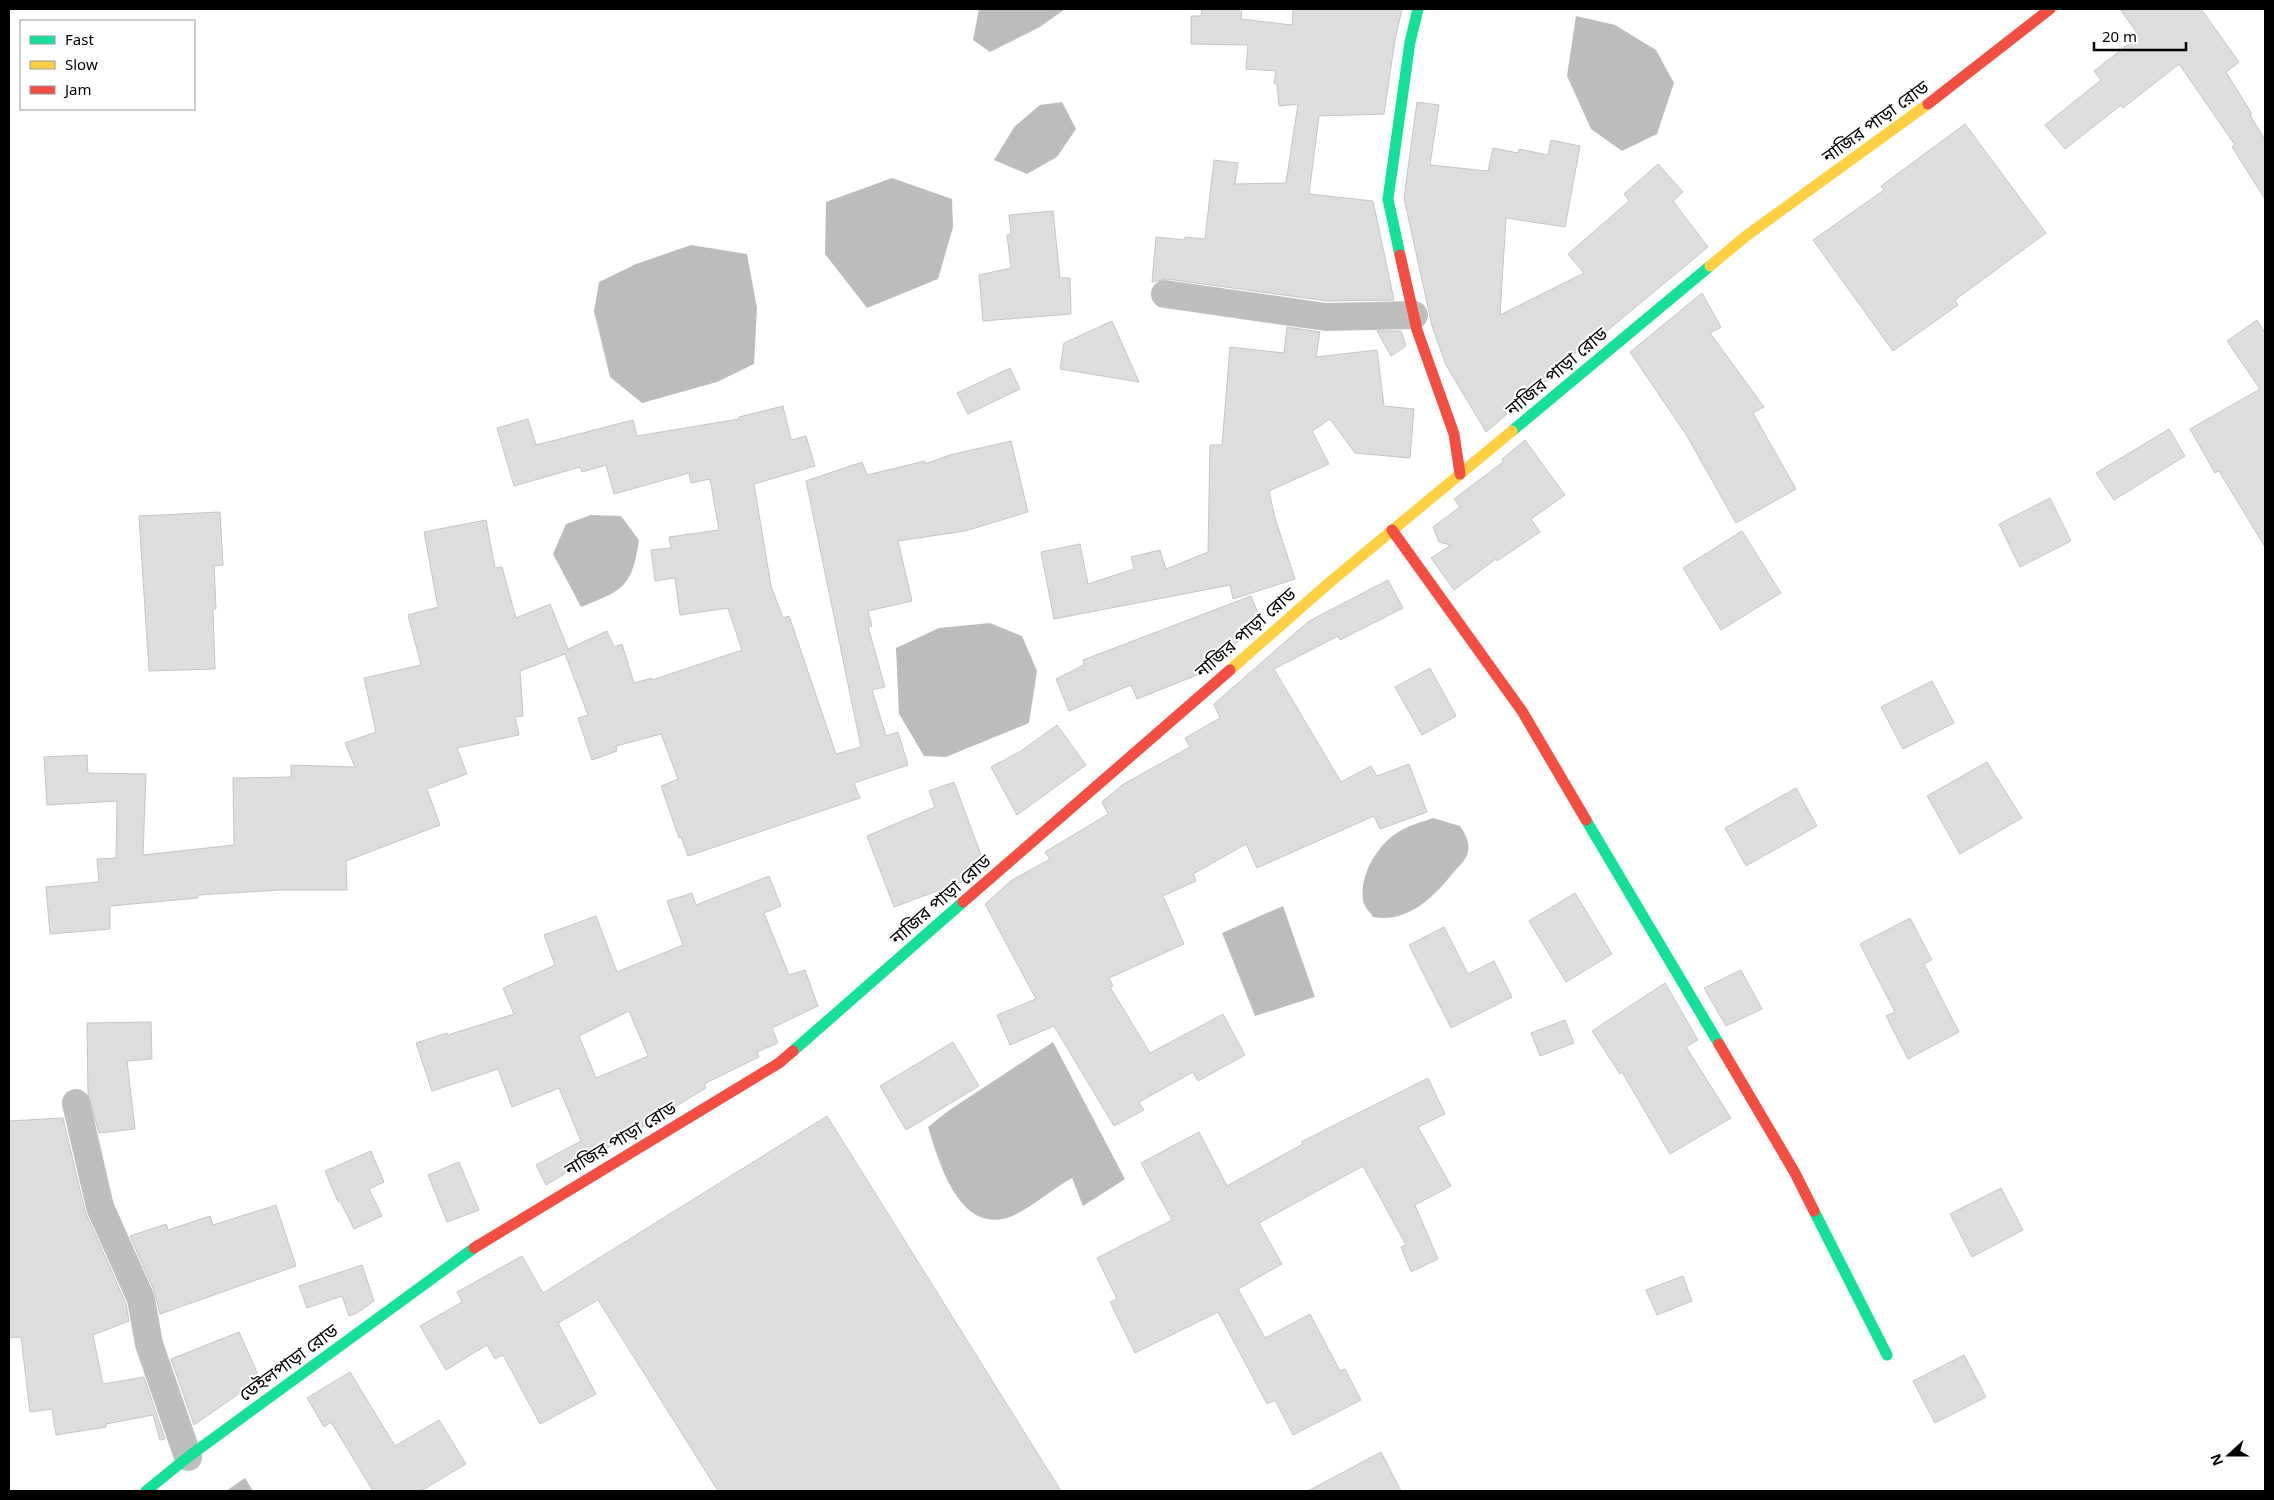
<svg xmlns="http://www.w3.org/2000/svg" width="2274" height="1500" font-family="'Noto Sans','Noto Sans Bengali',sans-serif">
  <rect width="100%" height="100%" fill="#fff"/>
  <g fill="#bcbcbc">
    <polygon points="979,9 1065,9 1040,27 990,52 973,40"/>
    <polygon points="1576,16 1615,25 1656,50 1674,83 1657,134 1622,151 1591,129 1567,76"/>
    <polygon points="1062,102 1076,129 1057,157 1027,174 994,160 1015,126 1040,105"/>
    <polygon points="892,178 952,199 953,227 938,279 867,308 825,254 826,202"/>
    <polygon points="691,245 747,254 757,308 754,364 717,382 642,403 610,377 594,311 599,282 636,264"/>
    <path d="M591,515L621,516L639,540C632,587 624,590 581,607L553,554L566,524Z"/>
    <polygon points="990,623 1022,636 1037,671 1029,723 946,757 924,756 899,714 896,648 939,628"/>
    <path d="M1433,818L1460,826C1466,835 1471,844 1467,855C1465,861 1458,867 1453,873C1433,898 1408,923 1373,917C1371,913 1366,909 1364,904C1357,878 1377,844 1400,831C1410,825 1422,822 1433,818Z"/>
    <polygon points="1283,906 1315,997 1255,1016 1222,933"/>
    <path d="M1053,1042L1125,1179L1083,1206L1072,1178C1054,1188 1028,1210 1010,1217C959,1235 939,1162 928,1127L948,1111Z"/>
    <polygon points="245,1478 253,1491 226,1491"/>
  </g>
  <g fill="#ddd" stroke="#c5c5c5" fill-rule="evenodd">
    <polygon points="1202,9 1242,9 1241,19 1292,25 1293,9 1402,9 1395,40 1384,114 1319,116 1309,194 1373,201 1394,300 1327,301 1167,279 1152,282 1156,237 1185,240 1185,237 1205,239 1214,160 1238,163 1235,184 1286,183 1298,104 1279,106 1277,84 1274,83 1276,71 1246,69 1248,45 1191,44 1191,16 1201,16"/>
    <polygon points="2120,9 2201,9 2239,62 2226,72 2252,114 2250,115 2265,140 2265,199 2232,147 2235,145 2179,64 2123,108 2121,105 2065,149 2045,125 2101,80 2094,71 2139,36"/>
    <polygon points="1417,102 1439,105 1430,165 1488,171 1493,148 1518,153 1519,149 1548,155 1551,140 1580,146 1565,227 1506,218 1500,315 1584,273 1568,254 1629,201 1624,194 1658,164 1683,192 1673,201 1708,247 1590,345 1549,366 1555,375 1504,411 1507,414 1486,432 1446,365 1432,326 1404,198"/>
    <polygon points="1965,124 2046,233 1955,300 1958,305 1893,351 1813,240 1884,190 1881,186"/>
    <polygon points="1053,211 1060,278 1070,278 1071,314 983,321 979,275 1011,268 1007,235 1011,234 1009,215"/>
    <polygon points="1702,293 1721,327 1710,333 1764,407 1753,413 1796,489 1736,523 1687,436 1630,352"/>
    <polygon points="2257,320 2265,333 2265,547 2219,471 2215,473 2190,429 2260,389 2227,341"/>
    <polygon points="1112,321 1139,382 1060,369 1064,343"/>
    <polygon points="1287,327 1320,332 1316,357 1377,350 1384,406 1414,409 1410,458 1355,453 1330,419 1312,431 1329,464 1269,491 1275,518 1295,579 1233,599 1230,585 1054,619 1041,552 1080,544 1088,584 1134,569 1131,557 1160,550 1166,569 1208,552 1210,445 1222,445 1230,347 1284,353"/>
    <polygon points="1377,331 1401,331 1406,346 1391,356"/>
    <polygon points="1010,368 1020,389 968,414 957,393"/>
    <polygon points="783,406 791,440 806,436 815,466 754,484 771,586 783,618 789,616 836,754 861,747 806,481 862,462 867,475 925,461 925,464 950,455 1011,441 1028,512 965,531 898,541 912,601 868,611 872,626 868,627 885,687 872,690 886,736 898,732 908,765 854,783 860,798 688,856 681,837 679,838 661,786 678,779 661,734 616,746 617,751 592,760 578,718 588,715 565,654 520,671 523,716 515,717 519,735 457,748 467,774 427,789 440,825 346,861 347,890 281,890 198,895 198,898 110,906 110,929 50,934 46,887 99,882 97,859 116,858 117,801 47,805 44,757 87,755 88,773 146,774 143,855 234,845 233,778 291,777 291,765 355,767 345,743 376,732 364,678 421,665 408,615 438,607 424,532 486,520 495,568 502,567 516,618 550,604 568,649 607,631 614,647 622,644 634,683 652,678 652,680 742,650 728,608 680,615 675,578 655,581 651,550 671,548 669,537 719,530 710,479 691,483 689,473 614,494 606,465 582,472 580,467 514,486 497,428 528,419 536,445 633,420 637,436 739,419 739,417"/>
    <polygon points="2169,429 2185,456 2114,500 2096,473"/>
    <polygon points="1525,440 1565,495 1531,519 1540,532 1497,561 1496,559 1454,590 1431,558 1451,545 1439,542 1433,527 1460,507 1454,499 1503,462 1502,459"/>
    <polygon points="2050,498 2071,541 2020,567 1999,524"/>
    <polygon points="220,512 223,565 214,566 216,609 213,609 215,669 149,671 139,516"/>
    <polygon points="1742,531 1781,593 1721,630 1683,568"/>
    <polygon points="1388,580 1403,608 1340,640 1338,636 1274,669 1341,782 1371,766 1377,776 1409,764 1427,812 1380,829 1374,816 1257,868 1246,844 1193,874 1196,881 1163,896 1184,944 1109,978 1113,986 1110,987 1150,1053 1223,1014 1245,1055 1198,1081 1193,1072 1139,1102 1144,1110 1114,1126 1054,1026 1010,1045 997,1015 1036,999 985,904 1012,880 1050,859 1045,852 1108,814 1102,802 1122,785 1190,747 1185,738 1220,718 1214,704 1309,621"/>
    <polygon points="1251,596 1261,621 1202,673 1137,699 1131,685 1069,711 1056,679 1084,665 1083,660"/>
    <polygon points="1430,668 1456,716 1422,735 1395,687"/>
    <polygon points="1932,681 1954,723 1903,749 1881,707"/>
    <polygon points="1057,725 1086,765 1017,815 991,767 1021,751"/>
    <polygon points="1987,762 2022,818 1960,854 1927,796"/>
    <polygon points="954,782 984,863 964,881 894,907 867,836 935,807 929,791"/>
    <polygon points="1796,788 1817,826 1746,866 1725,828"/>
    <path d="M769,876L781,906L764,913L789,975L805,970L818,1006L772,1028L778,1043L757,1052L759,1057L704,1084L706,1088L546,1185L536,1165L581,1141L559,1088L512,1107L498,1069L432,1091L416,1043L447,1033L448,1035L514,1014L503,988L555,965L544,935L596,916L617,972L683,945L667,901L692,893L696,905ZM629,1011L648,1056L596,1078L579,1036Z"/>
    <polygon points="1575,893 1612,954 1566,982 1529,921"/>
    <polygon points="1910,918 1932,960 1924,964 1959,1032 1908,1059 1886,1016 1895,1012 1860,944"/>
    <polygon points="1444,927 1468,974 1494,961 1512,997 1451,1028 1409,945"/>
    <polygon points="1741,970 1762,1009 1726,1026 1704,988"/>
    <polygon points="1665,983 1698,1040 1686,1047 1731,1118 1670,1154 1622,1072 1620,1074 1592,1031"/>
    <polygon points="1565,1020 1574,1043 1540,1056 1531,1033"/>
    <polygon points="151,1022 152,1059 127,1061 135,1129 99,1133 88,1094 87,1023"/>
    <polygon points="953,1042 979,1086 906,1130 880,1086"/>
    <polygon points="1428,1078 1445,1114 1418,1127 1451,1186 1415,1205 1438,1259 1411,1272 1401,1247 1406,1245 1363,1166 1259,1223 1282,1264 1238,1289 1265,1338 1310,1314 1340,1371 1345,1369 1361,1400 1293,1435 1275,1400 1267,1404 1218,1312 1135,1353 1110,1302 1117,1299 1097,1258 1172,1220 1141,1163 1199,1132 1227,1186 1303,1144 1301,1142"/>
    <polygon points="827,1116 1061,1491 718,1491 598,1300 558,1323 596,1394 540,1424 503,1355 495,1359 487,1345 446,1370 420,1326 462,1302 457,1292 522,1256 543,1293"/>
    <polygon points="63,1118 85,1211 126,1304 129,1321 93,1335 103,1384 144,1377 165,1439 160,1440 153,1415 106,1424 106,1427 56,1435 52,1409 30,1412 21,1337 9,1338 9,1121"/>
    <polygon points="371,1151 384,1182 369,1189 382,1216 354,1229 340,1201 338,1202 325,1171"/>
    <polygon points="459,1162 479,1210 447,1222 428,1175"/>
    <polygon points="2001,1188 2023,1230 1972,1257 1950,1214"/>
    <polygon points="276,1205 296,1266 160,1314 155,1293 130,1236 166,1224 168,1230 210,1216 213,1225"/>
    <polygon points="362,1265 374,1301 357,1313 349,1316 342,1296 307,1308 299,1286"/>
    <polygon points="1683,1276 1692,1301 1657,1315 1646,1290"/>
    <polygon points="239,1332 260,1379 194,1425 171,1359"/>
    <polygon points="1964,1355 1986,1397 1935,1423 1913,1381"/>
    <polygon points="350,1372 395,1446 439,1420 466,1464 421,1491 373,1491 331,1422 324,1427 307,1398"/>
    <polygon points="1381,1452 1401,1491 1308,1491"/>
  </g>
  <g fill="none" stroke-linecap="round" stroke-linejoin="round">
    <g stroke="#bebebe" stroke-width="28">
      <polyline points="1165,294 1326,317 1414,315"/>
      <polyline points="76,1103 100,1207 141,1299 149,1344 188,1457"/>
    </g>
    <g stroke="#16e098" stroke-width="11">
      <polyline points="1400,255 1388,199 1410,42 1418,9"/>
      <polyline points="1512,431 1710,266"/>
      <polyline points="1586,820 1719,1044"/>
      <polyline points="793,1051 963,902"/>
      <polyline points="1814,1211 1887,1355"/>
      <polyline points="146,1491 188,1457 474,1248"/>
    </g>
    <g stroke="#ffcf43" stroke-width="11">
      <polyline points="1710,266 1746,236 1928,104"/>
      <polyline points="1230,670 1330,582 1512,431"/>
    </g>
    <g stroke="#f24e42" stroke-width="11">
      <polyline points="1928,104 2050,9"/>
      <polyline points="1400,255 1417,330 1454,434 1460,474"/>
      <polyline points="1392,530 1522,711 1586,820"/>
      <polyline points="963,902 1230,670"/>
      <polyline points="1719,1044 1795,1173 1814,1211"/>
      <polyline points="474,1248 779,1063 793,1051"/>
    </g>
  </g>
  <g text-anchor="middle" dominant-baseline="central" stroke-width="4" stroke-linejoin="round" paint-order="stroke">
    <g font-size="18" fill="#000" stroke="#fff">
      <text transform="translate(1875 121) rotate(-36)">নাজির পাড়া রোড</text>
      <text transform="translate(1556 371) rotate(-40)">নাজির পাড়া রোড</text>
      <text transform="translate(1245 632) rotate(-41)">নাজির পাড়া রোড</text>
      <text transform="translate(940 899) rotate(-41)">নাজির পাড়া রোড</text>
      <text transform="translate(620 1138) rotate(-31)">নাজির পাড়া রোড</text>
      <text transform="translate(288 1362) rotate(-36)">ডেইলপাড়া রোড</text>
    </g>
  </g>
  <rect width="2274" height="1500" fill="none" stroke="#000000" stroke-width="20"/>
  <rect x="20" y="20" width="175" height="90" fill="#ffffff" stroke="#999999"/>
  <rect x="30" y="36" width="25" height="8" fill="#16e098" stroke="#999999"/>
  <text x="65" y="45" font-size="15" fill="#000000">Fast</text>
  <rect x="30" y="61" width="25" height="8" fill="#ffcf43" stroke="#999999"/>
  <text x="65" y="70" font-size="15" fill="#000000">Slow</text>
  <rect x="30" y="86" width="25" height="8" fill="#f24e42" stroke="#999999"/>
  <text x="65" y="95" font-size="15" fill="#000000">Jam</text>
  <g transform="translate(2229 1455) rotate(249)" stroke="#ffffff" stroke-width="4" paint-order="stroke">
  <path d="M0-4L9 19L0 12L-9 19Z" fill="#000000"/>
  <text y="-8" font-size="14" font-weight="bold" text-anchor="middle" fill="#000000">N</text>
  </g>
  <path d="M2094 42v8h92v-8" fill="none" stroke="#000000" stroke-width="2.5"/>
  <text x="2102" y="42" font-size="15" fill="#000000" stroke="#ffffff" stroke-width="4" paint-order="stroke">20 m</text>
</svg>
